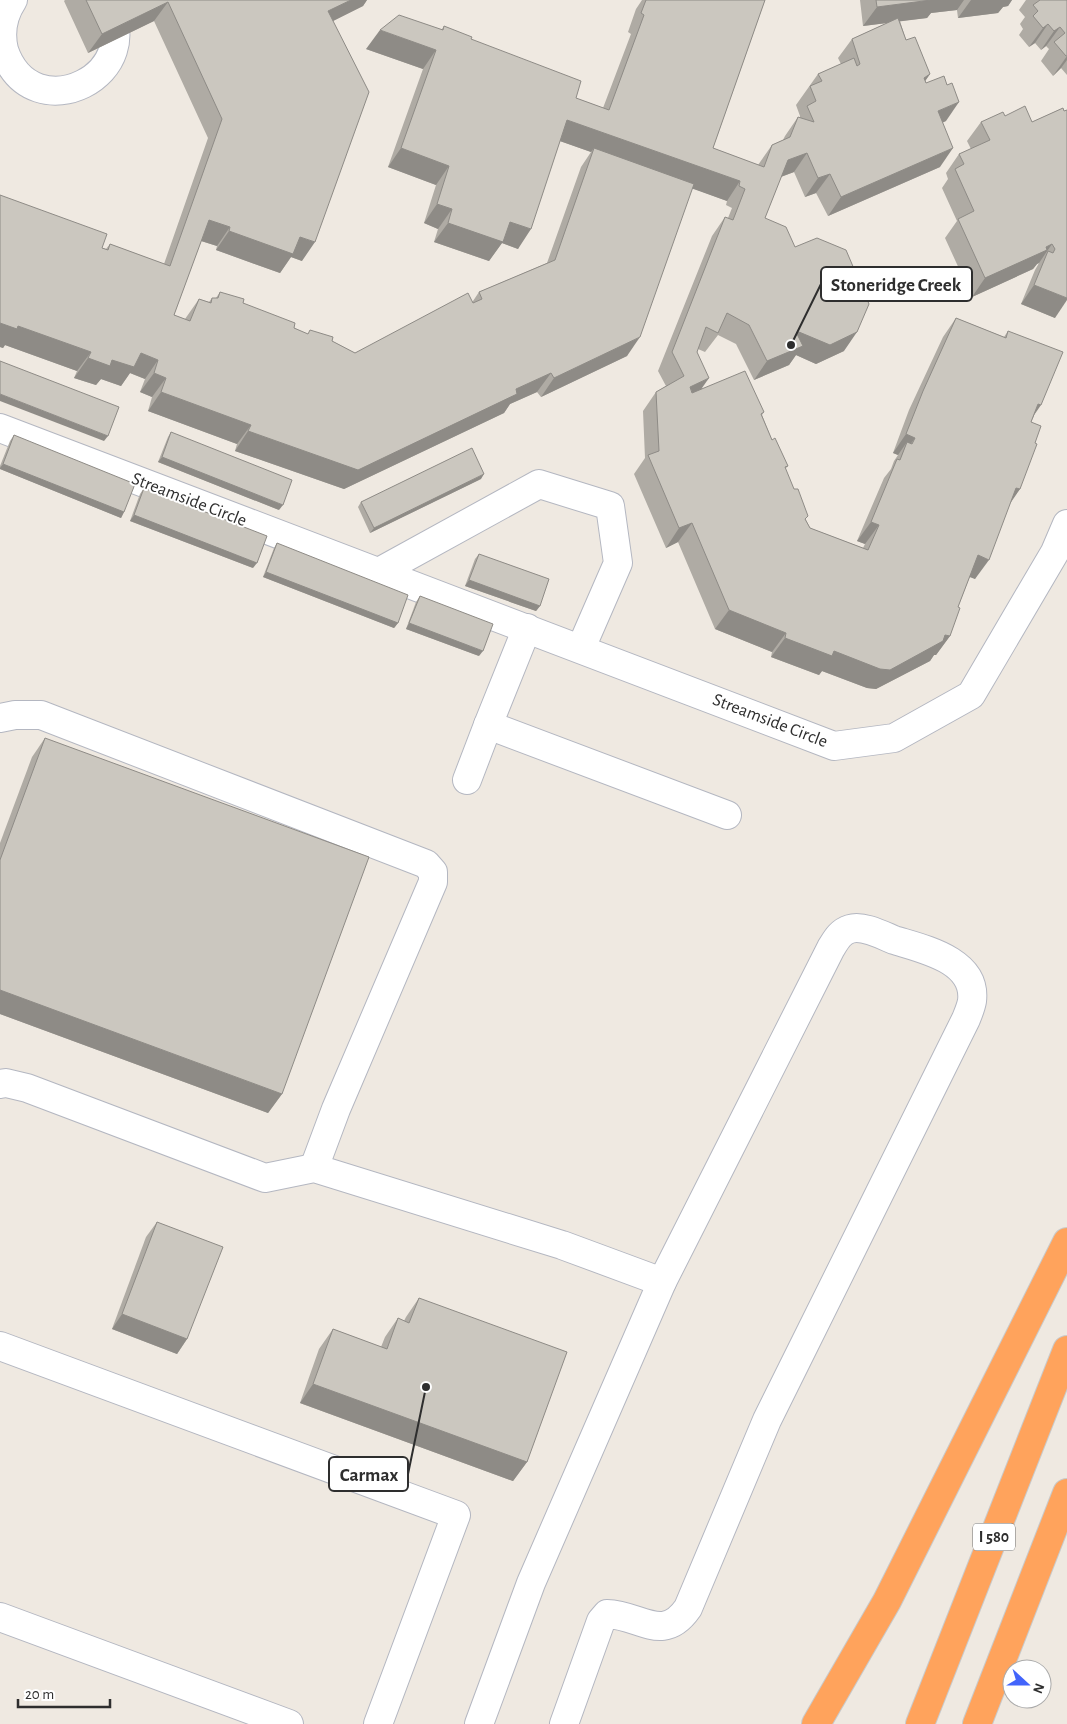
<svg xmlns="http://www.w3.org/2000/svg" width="1067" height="1724" font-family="'Alegreya Sans',sans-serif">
  <rect width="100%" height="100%" fill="#efe9e1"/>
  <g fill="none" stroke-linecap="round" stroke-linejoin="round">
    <defs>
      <g id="minor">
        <path d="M13,0C3,15 0,33 4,50C32,134 154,73 103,0"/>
        <polyline points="0,428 834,746 894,738 971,695 1055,552 1067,524"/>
        <polyline points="379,572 539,484 610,506 618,563 581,648"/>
        <polyline points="527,628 488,725 727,815"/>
        <polyline points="0,718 15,715 41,715 426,864 433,872 433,882 336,1109 314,1168"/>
        <polyline points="467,780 488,725"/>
        <polyline points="0,1084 6,1083 27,1088 265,1178 314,1168 562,1245 662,1282"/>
        <polyline points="0,1346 456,1515 378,1724"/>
        <polyline points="0,1617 289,1724"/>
        <path d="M479,1724L531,1583L662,1282L831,948C836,940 840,932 850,929C863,925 882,935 894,940C923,949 977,960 972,1001C971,1007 968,1014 966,1019L767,1420L688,1608C663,1644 641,1615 607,1614L601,1621L564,1724"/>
      </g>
      <g id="highway">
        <polyline points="816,1724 887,1601 1067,1242"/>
        <polyline points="920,1724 1067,1350"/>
        <polyline points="977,1724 1067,1493"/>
      </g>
    </defs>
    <use href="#minor" stroke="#b4b7c1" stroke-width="30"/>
    <use href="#highway" stroke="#c9c9c9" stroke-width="30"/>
    <use href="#minor" stroke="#fff" stroke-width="28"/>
    <use href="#highway" stroke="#ffa35c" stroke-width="28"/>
  </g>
  <g fill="#afaba4">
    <polygon points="65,0 367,0 363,6 333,21 302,261 291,257 280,273 216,250 217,246 201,241 174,315 185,319 199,299 209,302 212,298 216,298 220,292 307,334 332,341 355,353 473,301 479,292 547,263 581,167 591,152 560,141 518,249 502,243 489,261 434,242 438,229 424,223 436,185 388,167 423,69 366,49 442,29 444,26 471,39 576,98 603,108 631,34 628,32 636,9 642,0 765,0 713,148 758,165 772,145 783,140 785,136 798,117 800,117 800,116 796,105 818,74 841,64 838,58 852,39 887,23 863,26 860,0 1012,0 1008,6 1003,7 998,13 958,18 957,10 931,13 927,18 900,21 906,40 930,74 925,81 946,121 943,122 940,167 828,216 816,193 805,197 794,172 781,177 765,218 844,351 816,364 796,355 789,365 754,380 736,344 718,335 705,352 698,349 697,352 702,389 764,412 762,415 772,440 788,466 785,469 806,520 810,528 863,548 865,544 857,541 884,478 891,469 894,461 898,455 893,453 909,410 943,337 956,318 1004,337 1008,331 1034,416 1031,422 1020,489 1010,502 975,579 970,576 958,607 950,636 936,655 934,655 930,661 876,689 867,688 822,671 819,675 771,657 772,652 715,629 678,542 666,548 634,474 645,458 643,411 656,392 666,386 658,371 712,236 725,217 728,218 732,208 726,205 727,201 692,188 627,356 541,397 537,392 510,404 504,413 344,489 235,451 237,444 148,411 152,397 140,392 145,379 130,373 121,386 101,379 96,385 74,378 77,371 5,345 3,348 0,347 0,195 102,248 106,249 110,244 164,264 208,138 154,21 88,53 64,1"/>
    <polygon points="1026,0 1067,0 1067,75 1061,68 1053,76 1041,61 1049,49 1046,46 1041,50 1035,43 1029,47 1019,35 1023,29 1020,24 1025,17 1019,10"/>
    <polygon points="1063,108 1055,318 1021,304 1035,270 1039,263 1037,264 1033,269 972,297 945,238 957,221 942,188 948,179 946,173 959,154 971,149 967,141 981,122 1005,116 1032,122"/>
    <polygon points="171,432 279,510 158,462 168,437"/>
    <polygon points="14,435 124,512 121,518 0,469 0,466 10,441"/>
    <polygon points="481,479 370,533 358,507 361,502"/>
    <polygon points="144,488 253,568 130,521 140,494"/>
    <polygon points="277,543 398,623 394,628 263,577 274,548"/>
    <polygon points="479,554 540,606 536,611 465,586 475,559"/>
    <polygon points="420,596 479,656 406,629 416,602"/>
    <polygon points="45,738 282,1094 268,1113 0,1014 0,843 32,757"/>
    <polygon points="157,1222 187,1339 177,1354 112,1329 146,1237"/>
    <polygon points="419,1298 527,1462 513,1481 300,1403 319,1349 333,1329 381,1347 385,1337 398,1318 404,1321 406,1317"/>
  </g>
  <g fill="#8e8b86">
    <polygon points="351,0 367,0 363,6 315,30 328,11"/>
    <polygon points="930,0 964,0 957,10 931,13 927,18 863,26 877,7"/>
    <polygon points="971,0 1012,0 1008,6 1003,7 998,13 958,18"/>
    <polygon points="168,2 154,21 88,53 102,34"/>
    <polygon points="1048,24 1035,43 1029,47 1043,28"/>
    <polygon points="1060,27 1046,46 1041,50 1054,31"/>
    <polygon points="380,30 436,50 423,69 366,49"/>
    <polygon points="1067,56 1067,60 1061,68 1053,76"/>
    <polygon points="930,74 917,93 924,78"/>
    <polygon points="959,102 946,121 925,131 938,111"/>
    <polygon points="567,120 740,181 727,201 593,153 594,148 591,152 554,139"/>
    <polygon points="401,148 449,166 436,185 388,167"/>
    <polygon points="953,148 940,167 828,216 841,197"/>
    <polygon points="807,153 794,172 775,179 788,160"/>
    <polygon points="830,174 816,193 805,197 818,178"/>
    <polygon points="437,204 452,209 438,229 424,223"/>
    <polygon points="209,220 230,227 217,246 195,239"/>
    <polygon points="510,222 531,229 518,249 502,243 489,261 434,242 448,223"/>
    <polygon points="229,231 300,237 315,242 302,261 291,257 280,273 216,250"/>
    <polygon points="1052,244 1039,263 1037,264 1033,269 972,297 985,278"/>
    <polygon points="1034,285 1067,298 1067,300 1055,318 1021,304"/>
    <polygon points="0,323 18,326 91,352 77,371 5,345 3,348 0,347"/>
    <polygon points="799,332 857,332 844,351 816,364 796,355 789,365 754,380 767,361 786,351"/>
    <polygon points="640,337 627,356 541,397 554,378"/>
    <polygon points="141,353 158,360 145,379 130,373 121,386 101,379 96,385 74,378 88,358 112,360"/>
    <polygon points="154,373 166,378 152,397 140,392"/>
    <polygon points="551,373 537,392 510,404 504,413 344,489 235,451 248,431 516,389"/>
    <polygon points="709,378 695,398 690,387"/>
    <polygon points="161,392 251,425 237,444 148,411"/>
    <polygon points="0,394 108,436 104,441 0,401"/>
    <polygon points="1038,404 1041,405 1028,424"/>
    <polygon points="906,434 915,438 901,457 907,442 898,455 893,453"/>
    <polygon points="162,457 283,505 279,510 158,462"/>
    <polygon points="3,464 124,512 121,518 0,469 0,468"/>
    <polygon points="484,474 481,479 370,533 374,528"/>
    <polygon points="1016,488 1020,489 1007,508"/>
    <polygon points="134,515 257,563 253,568 130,521"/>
    <polygon points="871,522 879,525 865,544 857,541"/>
    <polygon points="692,523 678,542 666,548 679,528"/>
    <polygon points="978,555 989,560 975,579 964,575"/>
    <polygon points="266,572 398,623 394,628 263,577"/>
    <polygon points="469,580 540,606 536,611 465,586"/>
    <polygon points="729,610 786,633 772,652 715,629"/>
    <polygon points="409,623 483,651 479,656 406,629"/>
    <polygon points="945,635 950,636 936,655 934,655 930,661 876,689 867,688 822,671 819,675 771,657 785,638 834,651"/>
    <polygon points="0,990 282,1094 268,1113 0,1014"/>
    <polygon points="122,1314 187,1339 177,1354 112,1329"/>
    <polygon points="313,1384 527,1462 513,1481 300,1403"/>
  </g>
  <g fill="#cbc7bf" stroke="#8e8b86">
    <polygon points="86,0 351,0 328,11 369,92 315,242 300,237 293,254 229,231 230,227 209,220 174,315 190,321 199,299 211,303 212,298 218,298 220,292 244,299 243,303 295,323 294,328 308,334 310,330 333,337 332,341 355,353 468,293 473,303 482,299 479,292 555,260 594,148 694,184 640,337 554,378 551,373 516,389 517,394 358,470 248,431 251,425 161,392 166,378 154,373 158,360 141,353 134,367 112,360 110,366 88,358 91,352 18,326 17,329 0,323 0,195 107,234 102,248 108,250 110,244 170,266 222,119 168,2 102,34"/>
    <polygon points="646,0 765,0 713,148 764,167 772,145 790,137 798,117 814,122 807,106 816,101 810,86 822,81 818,74 854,58 857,66 860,64 852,39 898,18 906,40 915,37 930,74 924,78 926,83 944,76 947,85 952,83 959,102 938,111 953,148 841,197 830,174 818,178 807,153 788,160 765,218 786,227 795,247 817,238 846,250 869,304 857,332 830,345 799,332 797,334 803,346 767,361 749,325 727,313 718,333 706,327 697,352 709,378 690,387 692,393 745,371 764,412 761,414 772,440 775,438 788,466 785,467 794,489 798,489 808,516 805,519 810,528 868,550 879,525 871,522 897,459 900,460 907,442 912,444 915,438 906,434 923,391 956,318 1006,338 1008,331 1063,352 1041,405 1038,404 1031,422 1041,426 1035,443 1037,444 1020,489 1016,488 989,560 978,555 958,607 960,608 950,636 945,635 943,641 890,670 880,669 834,651 832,656 785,638 786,633 729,610 692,523 679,528 648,455 659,451 656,392 684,376 672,352 725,217 733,220 745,189 739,186 740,181 567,120 531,229 510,222 503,242 448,223 452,209 437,204 449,166 401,148 436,50 380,30 399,15 443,30 444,26 472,37 471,39 581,81 576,98 609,110 644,15 641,13"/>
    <polygon points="876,0 931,0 877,7"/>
    <polygon points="1040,0 1067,0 1067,56 1066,56 1054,42 1065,33 1060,27 1054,31 1048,24 1043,28 1033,16 1038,11 1033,5"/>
    <polygon points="1025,106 1032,122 1063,108 1064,111 1067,110 1067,298 1034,285 1048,251 1053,253 1055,249 1052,244 1046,247 1047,250 985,278 958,219 974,211 955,169 964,164 959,154 990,140 981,122 1003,112 1005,116"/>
    <polygon points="0,361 119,407 108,436 0,394"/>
    <polygon points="171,432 292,480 283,505 162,457"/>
    <polygon points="14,435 135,484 124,512 3,464"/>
    <polygon points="472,448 484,474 374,528 361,502"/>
    <polygon points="144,488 267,536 257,563 134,515"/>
    <polygon points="277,543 408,595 398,623 266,572"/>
    <polygon points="479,554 549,579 540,606 469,580"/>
    <polygon points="420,596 493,624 483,651 409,623"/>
    <polygon points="45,738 369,857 282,1094 0,990 0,860"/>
    <polygon points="157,1222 223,1247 187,1339 122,1314"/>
    <polygon points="419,1298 567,1352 527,1462 313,1384 333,1329 387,1349 398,1318 409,1323"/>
  </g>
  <g text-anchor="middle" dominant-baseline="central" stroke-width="4" stroke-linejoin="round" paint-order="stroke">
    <rect fill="#fff" stroke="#6d6d6d" stroke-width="1" x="973" y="1523.5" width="42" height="27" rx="4"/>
    <g font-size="16" font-weight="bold" fill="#2e2e2e">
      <text x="994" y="1537">I 580</text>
    </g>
    <g font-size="18" fill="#2e2e2e" stroke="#fff">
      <text transform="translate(189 500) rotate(21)">Streamside Circle</text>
      <text transform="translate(770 721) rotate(21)">Streamside Circle</text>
    </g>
  </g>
  <path fill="none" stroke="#2e2e2e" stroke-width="2" d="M791 345L821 284M426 1387L408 1474"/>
  <g fill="#2e2e2e" stroke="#fff" stroke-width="2">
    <circle cx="791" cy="345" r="5"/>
    <circle cx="426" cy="1387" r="5"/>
  </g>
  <g fill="#fff" stroke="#2e2e2e" stroke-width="2">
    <rect x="821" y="267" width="151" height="34" rx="5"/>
    <rect x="329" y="1457" width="79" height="34" rx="5"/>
  </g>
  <g font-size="19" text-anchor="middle" font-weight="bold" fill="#2e2e2e">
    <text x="896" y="291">Stoneridge Creek</text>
    <text x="369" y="1481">Carmax</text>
  </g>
  <g transform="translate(1027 1684) rotate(111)"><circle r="24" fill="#ffffff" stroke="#ababab"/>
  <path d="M0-4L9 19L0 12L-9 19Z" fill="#4264fb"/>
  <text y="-8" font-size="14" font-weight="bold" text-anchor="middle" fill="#2e2e2e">N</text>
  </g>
  <path d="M18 1699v8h92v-8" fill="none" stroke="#2e2e2e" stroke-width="2.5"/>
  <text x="25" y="1699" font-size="15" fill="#2e2e2e" stroke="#ffffff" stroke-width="4" paint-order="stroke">20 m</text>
</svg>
